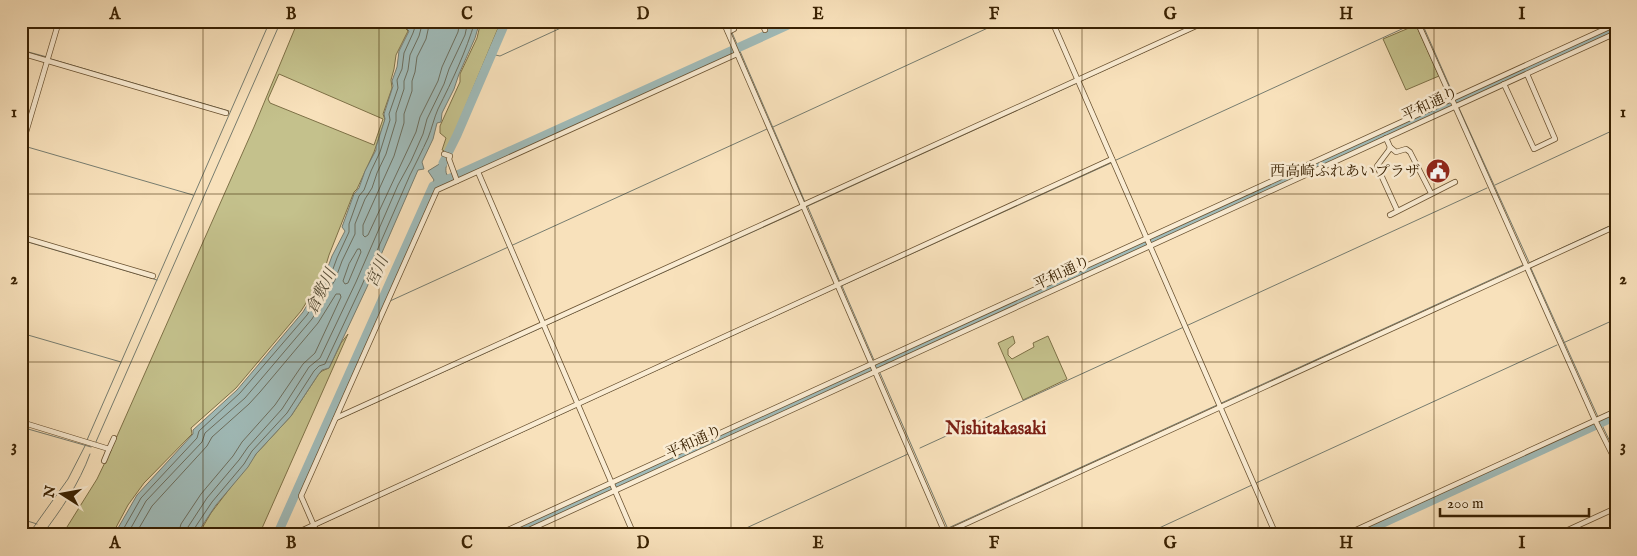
<svg xmlns="http://www.w3.org/2000/svg" width="1637" height="556" font-family="'IM FELL English','Noto Serif JP',serif">
  <rect width="100%" height="100%" fill="#f8e1bb"/>
  <filter id="stains"><feTurbulence type="fractalNoise" baseFrequency=".004" numOctaves="4"/><feColorMatrix values="0 0 0 0 .2 0 0 0 0 .09 0 0 0 0 .02 0 0 0 .5 -.17"/></filter>
  <radialGradient id="worn" r=".72"><stop offset=".6" stop-color="#630" stop-opacity="0"/><stop offset="1" stop-color="#630" stop-opacity=".3"/></radialGradient>
  <g fill="#c4c18c" stroke="#7e7147" fill-rule="evenodd">
    <path d="M298,21H411L410,25L404,27L408,31L396,55L394,69L391,80L392,88L383,114L385,120L374,152L357,189L354,192L329,255L322,278L301,311L236,388L191,428L192,434L144,483L128,505L112,535H62L97,479L110,452L254,127ZM279,74L383,119L374,145L270,103L268,99Z"/>
    <polygon points="481,21 501,21 452,139 445,151 442,150 446,138 440,133 440,126 460,82 460,74 477,38"/>
    <polygon points="1416,25 1439,76 1406,90 1383,39"/>
    <polygon points="348,334 259,535 198,535 211,513 256,454 291,416 318,375 322,371 329,368 341,343"/>
    <polygon points="1013,336 1015,343 1008,349 1008,355 1012,359 1034,347 1033,343 1048,336 1067,379 1023,400 998,343"/>
  </g>
  <g fill="#a0bbb9" stroke="#777d70">
    <polygon points="412,21 480,21 475,38 459,74 454,89 442,113 441,122 437,123 433,139 422,162 424,169 418,170 367,287 329,368 322,370 318,375 291,416 256,454 248,467 216,505 196,535 114,535 137,495 193,434 193,430 237,390 303,312 325,275 332,256 345,231 342,227 354,194 359,188 365,171 376,150 376,147 385,119 384,114 393,86 392,81 397,67 399,51 409,31 405,27 411,25"/>
    <path d="M444,155L447,157C448,163 444,169 447,175L453,176L455,180L436,188L432,197L426,194L434,180L428,171L441,163Z"/>
  </g>
  <g fill="none" stroke-linecap="round" stroke-linejoin="round">
    <g stroke="#6c6e5e" stroke-width="1">
      <polyline points="430,21 426,39 417,57 415,72 412,81 412,91 404,114 404,123 394,156 363,225 363,235 365,237 368,235 416,132 420,117 438,81 442,67 458,32 460,21"/>
      <polygon points="358,249 360,249 361,252 348,283 345,284 343,281 349,264"/>
      <polyline points="120,535 141,498 197,438 199,431 240,393 307,315 330,277 337,258 349,232 349,224 359,196 364,190 371,171 380,152 390,120 389,114 398,88 397,80 402,69 404,53 413,33 417,21"/>
      <polyline points="127,535 146,501 202,442 205,433 245,398 312,319 335,280 342,261 355,234 355,224 365,199 372,188 377,173 386,154 396,121 396,113 404,89 404,81 408,70 410,55 419,36 423,21"/>
      <polyline points="135,535 152,506 207,446 212,437 249,404 260,392 318,323 336,294 340,294 341,297 315,353 303,364 275,405 242,442 233,456 201,494 181,524 178,535"/>
      <polyline points="186,535 188,527 207,498 239,460 248,447 282,409 309,367 320,358 356,282 398,185 411,161 423,134 427,119 444,84 449,69 465,35 468,21"/>
      <path d="M192,535L196,526L212,502L244,464L252,451L287,413L314,371L319,366L325,364L362,285L410,175C416,163 422,151 428,138C432,128 434,118 438,109C452,81 466,52 475,21"/>
    </g>
    <g stroke="#777d70" stroke-width="1">
      <polyline points="727,21 805,202"/>
      <polyline points="1421,21 1454,96"/>
      <polyline points="21,50 47,57"/>
      <polyline points="491,54 500,56 576,21"/>
      <polyline points="51,59 229,111"/>
      <polyline points="1081,81 1212,21"/>
      <polyline points="1459,108 1529,262"/>
      <polyline points="773,127 1003,21"/>
      <polyline points="24,146 193,195"/>
      <polyline points="1114,161 1415,23"/>
      <polyline points="1495,185 1616,129"/>
      <polyline points="807,205 840,282"/>
      <polyline points="808,206 1077,83"/>
      <polyline points="21,240 157,280"/>
      <polyline points="1527,264 1616,223"/>
      <polyline points="1530,266 1598,417"/>
      <polyline points="841,286 1111,163"/>
      <polyline points="842,286 874,360"/>
      <polyline points="390,301 767,129"/>
      <polyline points="547,325 799,211"/>
      <polyline points="21,333 121,362"/>
      <polyline points="1563,343 1616,319"/>
      <polyline points="880,373 947,527"/>
      <polyline points="581,405 836,288"/>
      <polyline points="337,420 543,327"/>
      <polyline points="1600,421 1616,454"/>
      <polyline points="21,427 91,447"/>
      <polyline points="87,440 270,21"/>
      <polyline points="95,444 281,21"/>
      <polyline points="920,448 1487,188"/>
      <polyline points="1256,483 1557,345"/>
      <polyline points="21,519 37,524"/>
      <polyline points="317,526 577,407"/>
      <polyline points="946,529 1523,265"/>
      <polyline points="28,535 68,479 86,444"/>
      <path d="M42,535C61,510 79,484 90,454"/>
      <polyline points="298,535 313,528"/>
      <polyline points="731,535 908,454"/>
      <polyline points="934,535 939,532"/>
      <polyline points="1144,535 1252,485"/>
    </g>
    <g stroke="#a0bbb9" stroke-width="9">
      <polyline points="443,163 457,135 506,21"/>
      <polyline points="446,180 797,21"/>
      <polyline points="277,535 433,186"/>
      <polyline points="508,535 1616,28"/>
      <polyline points="1357,535 1616,416"/>
    </g>
    <defs>
      <g id="street">
        <polyline points="723,21 945,533"/>
        <polyline points="761,21 765,30"/>
        <polyline points="1052,21 1276,535"/>
        <polyline points="1417,21 1595,420 1616,462"/>
        <polyline points="728,32 734,29 731,21"/>
        <polyline points="21,53 226,113"/>
        <polyline points="1504,84 1534,149 1555,139 1527,74"/>
        <polyline points="1386,138 1390,147 1389,150 1377,166 1397,210"/>
        <polyline points="1390,147 1396,152 1406,149 1410,152 1431,193"/>
        <polyline points="21,149 59,21"/>
        <polyline points="444,154 450,156 449,159 457,181 737,54"/>
        <polyline points="478,172 634,535"/>
        <polyline points="803,205 1207,21"/>
        <polyline points="1390,215 1455,182"/>
        <polyline points="21,237 153,276"/>
        <polyline points="336,418 803,206"/>
        <polyline points="21,422 109,449 114,438"/>
        <polyline points="104,461 109,449"/>
        <polyline points="292,535 1112,159"/>
        <polyline points="318,535 301,496 437,190 457,181"/>
        <polyline points="497,535 1616,24"/>
        <polyline points="518,535 1616,33"/>
        <polyline points="941,535 1616,226"/>
        <polyline points="1345,535 1616,411"/>
        <polyline points="1557,535 1616,508"/>
      </g>
    </defs>
    <use href="#street" stroke="#695130" stroke-width="6"/>
    <use href="#street" stroke="#faecd3" stroke-width="4.5"/>
  </g>
  <path fill="none" stroke="#392102" stroke-width="1" stroke-opacity="0.55" d="M203,21V535M379,21V535M555,21V535M731,21V535M906,21V535M1082,21V535M1258,21V535M1434,21V535M21,194H1616M21,362H1616"/>
  <defs>
    <symbol id="civic-disc" viewBox="-11 -11 22 22"><circle r="9.5" fill="#8f2418" stroke="#faecd3"/><path d="M-.6-6.5H3V-4.5H.6V-3L4-1V1h2V6H-6V1h2V-1L-.6-3ZM-1.2 2.5V6h2.4V2.5Z" fill="#fff"/></symbol>
  </defs>
  <g fill-rule="evenodd">
    <use href="#civic-disc" x="1424" y="157" width="28" height="28"/>
  </g>
  <g text-anchor="middle" dominant-baseline="central" stroke-width="5" stroke-linejoin="round" paint-order="stroke">
    <g font-size="15" fill="#392102" stroke="#faecd3">
      <text transform="translate(1430 104) rotate(-25)">平和通り</text>
      <text transform="translate(1062 273) rotate(-25)">平和通り</text>
      <text transform="translate(694 442) rotate(-24)">平和通り</text>
    </g>
    <g font-size="15" fill="#392102" stroke="#faecd3" text-anchor="end">
      <text x="1420" y="171">西高崎ふれあいプラザ</text>
    </g>
    <g font-size="16" font-style="italic" fill="#584f39" stroke="#faecd3">
      <text transform="translate(378 272) rotate(-66)">宮川</text>
      <text transform="translate(322 292) rotate(-64)">倉敷川</text>
    </g>
    <g font-size="18" font-weight="bold" fill="#7a1f14" stroke="#faecd3">
      <text x="996" y="429">Nishitakasaki</text>
    </g>
  </g>
  <rect width="1637" height="556" fill="none" stroke="#f8e1bb" stroke-width="55"/>
  <g transform="translate(62 494) rotate(281)" stroke="#faecd3" stroke-width="4" paint-order="stroke">
  <path d="M0-4L9 19L0 12L-9 19Z" fill="#392102"/>
  <text y="-8" font-size="14" font-weight="bold" text-anchor="middle" fill="#392102">N</text>
  </g>
  <path d="M1440 508v8h149v-8" fill="none" stroke="#392102" stroke-width="2.5"/>
  <text x="1447" y="508" font-size="15" fill="#392102" stroke="#faecd3" stroke-width="4" paint-order="stroke">200 m</text>
  <rect x="28" y="28" width="1582" height="500" fill="none" stroke="#392102" stroke-width="2"/>
  <g font-size="16" text-anchor="middle" font-weight="bold" fill="#392102">
    <text x="115" y="19">A</text>
    <text x="291" y="19">B</text>
    <text x="467" y="19">C</text>
    <text x="643" y="19">D</text>
    <text x="818" y="19">E</text>
    <text x="994" y="19">F</text>
    <text x="1170" y="19">G</text>
    <text x="1346" y="19">H</text>
    <text x="1522" y="19">I</text>
    <text x="14" y="117">1</text>
    <text x="1623" y="117">1</text>
    <text x="14" y="284">2</text>
    <text x="1623" y="284">2</text>
    <text x="14" y="451">3</text>
    <text x="1623" y="451">3</text>
    <text x="115" y="548">A</text>
    <text x="291" y="548">B</text>
    <text x="467" y="548">C</text>
    <text x="643" y="548">D</text>
    <text x="818" y="548">E</text>
    <text x="994" y="548">F</text>
    <text x="1170" y="548">G</text>
    <text x="1346" y="548">H</text>
    <text x="1522" y="548">I</text>
  </g>
  <rect width="100%" height="100%" filter="url(#stains)"/>
  <rect width="100%" height="100%" fill="url(#worn)"/>
</svg>
